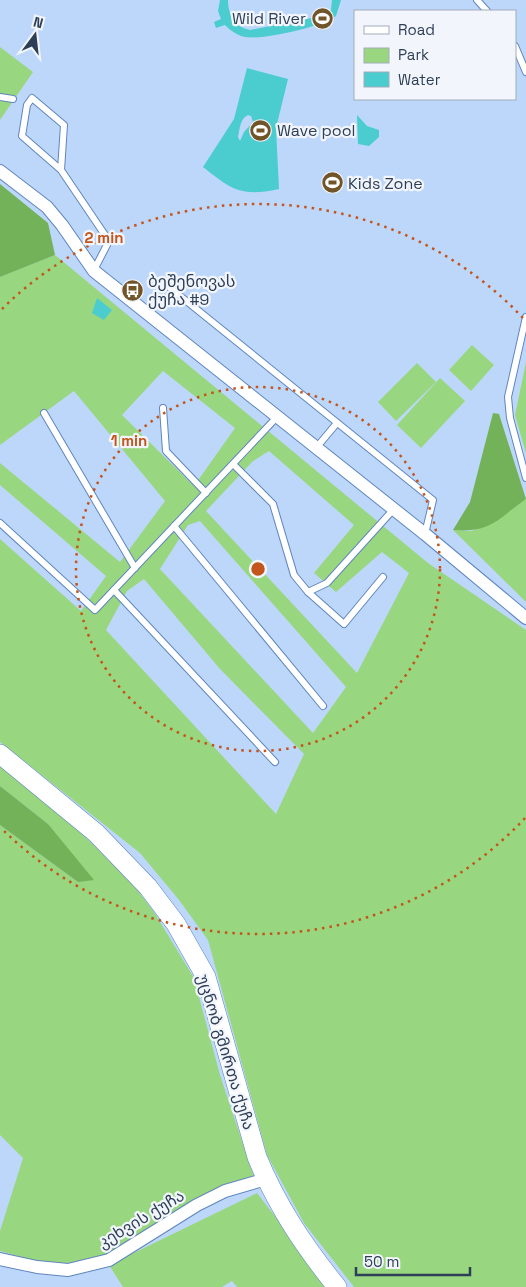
<svg xmlns="http://www.w3.org/2000/svg" width="526" height="1287" font-family="'Space Grotesk','Noto Sans Georgian',sans-serif">
  <rect width="100%" height="100%" fill="#bdd7fb"/>
  <g fill="#98d77f" fill-rule="evenodd">
    <polygon points="0,47 33,72 0,120"/>
    <path d="M55,255L428,563L526,630V1287H354L304,1223L267,1155L208,940L179,900L140,853L0,742V539L81,611L106,576L0,485V463L120,562L165,501L74,391L0,445V277ZM163,371L235,428L194,486L122,415ZM269,451L354,525L314,573L336,592L382,552L409,573L357,673L206,511L253,461ZM200,521L346,687L313,733L160,569L188,525ZM144,579L220,669L304,754L276,814L106,630L127,591Z"/>
    <polygon points="472,345 494,365 471,391 449,370"/>
    <polygon points="526,362 526,453 515,415"/>
    <polygon points="417,363 436,382 396,421 378,402"/>
    <polygon points="440,378 465,401 421,448 397,425"/>
    <polygon points="526,499 526,602 453,530 472,531"/>
    <polygon points="0,765 60,813 129,879 154,912 194,978 220,1075 254,1177 108,1255 71,1263 39,1262 0,1251 0,1231 23,1158 0,1135 0,825 78,882 48,824 0,786"/>
    <polygon points="257,1193 330,1287 237,1287 232,1281 222,1287 123,1287 109,1265"/>
  </g>
  <g fill="#73b258">
    <polygon points="0,184 48,223 55,255 0,277"/>
    <path d="M493,413L499,414L526,499C497,519 492,533 453,530L470,502Z"/>
    <polygon points="0,786 48,824 94,880 78,882 0,825"/>
  </g>
  <g fill="#4bcccf" fill-rule="evenodd">
    <path d="M220,0H228C228,15 235,27 250,30L322,16L331,10L332,0H341L336,16C321,27 264,40 245,37C237,35 231,31 225,25L216,28L214,22L221,19L218,11Z"/>
    <path d="M247,68L288,79L276,128L279,189C241,197 232,190 203,167L234,119ZM248,115L251,116L253,122L244,132L240,141L238,137C240,128 240,119 248,115Z"/>
    <polygon points="357,115 367,126 379,130 379,137 369,146 358,144"/>
    <polygon points="97,298 112,310 104,320 92,313"/>
  </g>
  <g fill="none" stroke-linecap="round" stroke-linejoin="round">
    <defs>
      <g id="service">
        <polyline points="477,0 487,11"/>
        <polyline points="515,46 526,72"/>
        <polyline points="0,97 13,99"/>
        <polyline points="61,170 22,136 27,105 32,98 64,125 61,170 109,241 94,270"/>
        <polyline points="164,283 433,500 425,534"/>
        <polyline points="526,317 508,397 510,418 526,478"/>
        <polyline points="163,408 166,451 206,493"/>
        <polyline points="44,413 135,568"/>
        <polyline points="316,448 337,423"/>
        <polyline points="233,464 273,504 294,575 308,592 344,624 383,577"/>
        <polyline points="0,523 95,610 277,417"/>
        <polyline points="174,526 323,706"/>
        <polyline points="114,590 275,762"/>
        <polyline points="308,592 327,583 393,510"/>
      </g>
      <g id="minor">
        <polyline points="0,171 47,207 62,225 94,271 425,534 526,618"/>
        <polyline points="0,1259 37,1267 68,1270 109,1260 197,1205 225,1191 266,1179"/>
      </g>
      <path id="secondary" d="M0,754L96,833L148,887L176,924L206,977L257,1157C277,1206 304,1246 337,1287"/>
    </defs>
    <use href="#service" stroke="#5f86be" stroke-width="8"/>
    <use href="#minor" stroke="#5f86be" stroke-width="14"/>
    <use href="#secondary" stroke="#5f86be" stroke-width="20"/>
    <use href="#service" stroke="#fff" stroke-width="6"/>
    <use href="#minor" stroke="#fff" stroke-width="12"/>
    <use href="#secondary" stroke="#fff" stroke-width="19"/>
  </g>
  <g fill="none" stroke="#c3541b" stroke-width="2.5" stroke-dasharray="2.5 5">
    <circle cx="258" cy="569" r="182"/>
    <path d="M525 818A365 365 0 0 1 2 829M2 309A365 365 0 0 1 525 320"/>
  </g>
  <defs>
    <symbol id="stadium-disc" viewBox="-11 -11 22 22"><circle r="9.5" fill="#715528" stroke="#f2f6fc"/><path d="M0-5a6.5 5 0 1 0 0 10a6.5 5 0 1 0 0-10ZM-3.5-1.8h7v3.6h-7Z" fill="#fff"/></symbol>
    <symbol id="bus-disc" viewBox="-11 -11 22 22"><circle r="9.5" fill="#715528" stroke="#f2f6fc"/><path d="M-5-6H5V4H4V6H2V4H-2V6H-4V4H-5ZM-3.5-4V0h7V-4ZM-3.5 1.2v1.5H-2V1.2ZM2 1.2v1.5H3.5V1.2Z" fill="#fff"/></symbol>
  </defs>
  <g fill-rule="evenodd">
    <use href="#stadium-disc" x="310" y="6" width="25" height="25"/>
    <use href="#stadium-disc" x="248" y="118" width="25" height="25"/>
    <use href="#stadium-disc" x="320" y="170" width="25" height="25"/>
    <use href="#bus-disc" x="120" y="278" width="25" height="25"/>
  </g>
  <g text-anchor="middle" dominant-baseline="central" stroke-width="4.5" stroke-linejoin="round" paint-order="stroke">
    <g font-size="16" fill="#2d3e56" stroke="#f2f6fc" text-anchor="start">
      <text x="306" y="18" text-anchor="end">Wild River</text>
      <text x="277" y="130">Wave pool</text>
      <text x="348" y="183">Kids Zone</text>
      <text x="148" y="281">ბეშენოვას<tspan x="148" dy="18">ქუჩა #9</tspan></text>
    </g>
    <g font-size="16" fill="#2d3e56" stroke="#f2f6fc">
      <text transform="translate(226 1052) rotate(73)">უცნობ გმირთა ქუჩა</text>
      <text transform="translate(141 1219) rotate(-31)">კეხვის ქუჩა</text>
    </g>
  </g>
  <circle cx="258" cy="569" r="8" fill="#c3541b" stroke="#f2f6fc" stroke-width="2.5"/>
  <g font-size="15" text-anchor="middle" font-weight="bold" fill="#c3541b" stroke="#f2f6fc" stroke-width="4.5" stroke-linejoin="round" paint-order="stroke">
    <text x="104" y="243">2 min</text>
    <text x="129" y="446">1 min</text>
  </g>
  <rect x="354" y="10" width="162" height="90" fill="#f2f6fc" stroke="#a3acba"/>
  <rect x="364" y="26" width="25" height="8" fill="#ffffff" stroke="#a3acba"/>
  <text x="398" y="35" font-size="15" fill="#2d3e56">Road</text>
  <rect x="364" y="48" width="25" height="15" fill="#98d77f" stroke="#a3acba"/>
  <text x="398" y="60" font-size="15" fill="#2d3e56">Park</text>
  <rect x="364" y="72" width="25" height="15" fill="#4bcccf" stroke="#a3acba"/>
  <text x="398" y="85" font-size="15" fill="#2d3e56">Water</text>
  <g transform="translate(35 35) rotate(15)" stroke="#f2f6fc" stroke-width="4" paint-order="stroke">
  <path d="M0-4L9 19L0 12L-9 19Z" fill="#2d3e56"/>
  <text y="-8" font-size="14" font-weight="bold" text-anchor="middle" fill="#2d3e56">N</text>
  </g>
  <path d="M356 1267v8h114v-8" fill="none" stroke="#2d3e56" stroke-width="2.5"/>
  <text x="364" y="1267" font-size="15" fill="#2d3e56" stroke="#f2f6fc" stroke-width="4" paint-order="stroke">50 m</text>
</svg>
